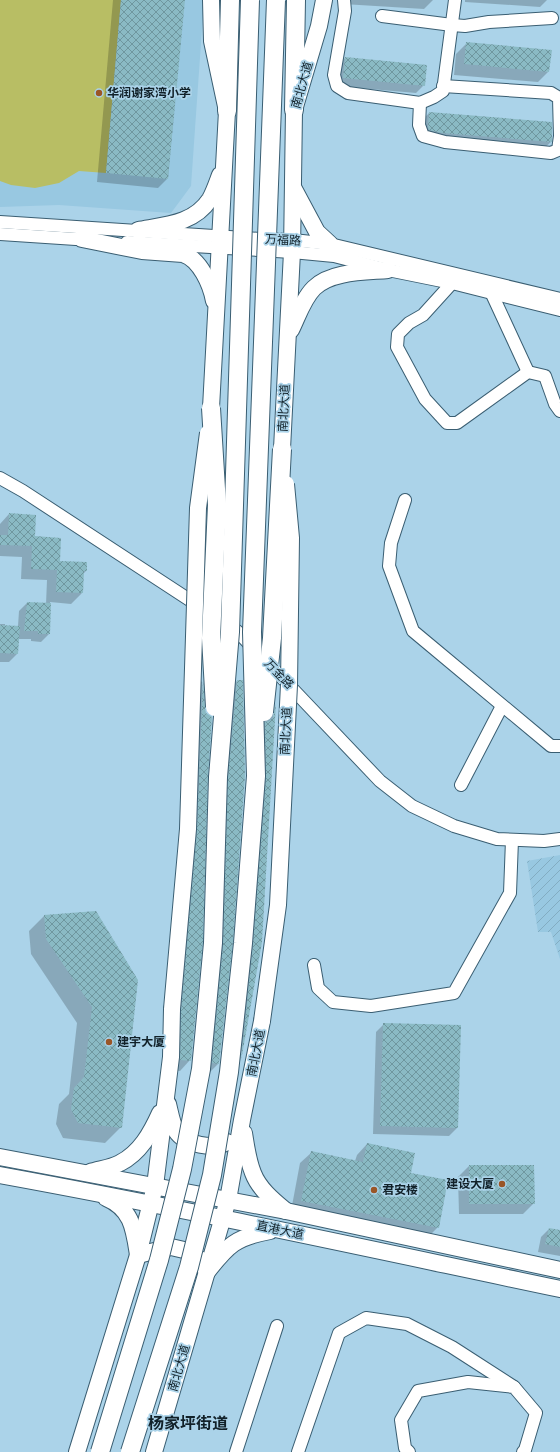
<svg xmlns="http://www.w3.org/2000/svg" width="560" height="1452" font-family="'Varela Round','Noto Sans SC',sans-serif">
  <defs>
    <pattern id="industrial-furrows" width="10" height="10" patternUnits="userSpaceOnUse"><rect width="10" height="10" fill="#98c8e1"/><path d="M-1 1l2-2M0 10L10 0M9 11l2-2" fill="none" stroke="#82acc1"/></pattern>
    <pattern id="building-cross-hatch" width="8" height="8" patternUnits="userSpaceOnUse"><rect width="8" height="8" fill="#8abac4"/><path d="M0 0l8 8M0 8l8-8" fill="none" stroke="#6f979f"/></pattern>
  </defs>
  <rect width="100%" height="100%" fill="#abd3e9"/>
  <polygon fill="#98c8e1" points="0,0 204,0 191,186 171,213 59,205 0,207"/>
  <polygon fill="url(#industrial-furrows)" points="560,855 560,959 551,932 538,932 527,861"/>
  <polygon fill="#b8be64" points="0,0 121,0 106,173 79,171 59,183 35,188 11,185 0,181"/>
  <g fill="#0003">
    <polygon points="113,0 184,0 168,178 158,188 97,182"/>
    <polygon points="343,0 433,0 424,9 343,4"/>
    <polygon points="465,0 547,0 540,7 465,2"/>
    <polygon points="467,43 548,72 538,82 454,75 456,54"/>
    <polygon points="345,58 424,85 416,93 336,86 337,66"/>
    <polygon points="429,113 551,142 540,152 431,144 418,140 418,138 419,124"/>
    <polygon points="9,514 59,562 86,563 86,571 83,574 82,593 71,604 50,602 49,634 41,642 31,641 31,639 18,639 17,654 9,662 0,662 0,624 5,624 5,626 18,626 19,611 27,603 46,604 47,580 21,579 22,557 0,556 0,524"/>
    <polygon points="202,681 204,708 190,1060 180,1071 170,1070 193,691"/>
    <polygon points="237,681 218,1064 208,1074 226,691"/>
    <polygon points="274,705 261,942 240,1061 231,1070 263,725 265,715"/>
    <polygon points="96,912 121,1127 105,1143 63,1138 56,1124 59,1104 69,1094 77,1023 31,954 29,931 44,916"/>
    <polygon points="384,1024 457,1128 449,1136 373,1134 376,1032"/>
    <polygon points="367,1144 410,1174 438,1227 427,1238 291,1211 300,1163 311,1153 355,1161 357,1155"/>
    <polygon points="469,1166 533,1166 534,1203 523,1214 459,1214 458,1177"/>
    <polygon points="549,1229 560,1231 560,1256 538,1252 541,1237"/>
  </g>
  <g fill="url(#building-cross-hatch)">
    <polygon points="121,0 185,0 168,179 106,173"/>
    <polygon points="466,42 552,50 549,72 464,64"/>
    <polygon points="345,57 427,65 425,86 343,78"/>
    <polygon points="429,112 552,122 552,142 442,133 429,130 428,127"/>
    <polygon points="9,513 36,515 35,536 61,538 60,561 87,562 87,571 84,571 83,593 56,592 57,570 31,569 32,546 0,545 0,535 8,535"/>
    <polygon points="27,602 51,603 50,634 38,634 38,631 24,631"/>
    <polygon points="0,625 20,626 18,654 0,653"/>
    <polygon points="203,679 205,708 206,713 212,717 208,777 203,942 191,1061 180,1060 181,1010 197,830"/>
    <polygon points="237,680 243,680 245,776 233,942 219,1064 212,1063 223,944 228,778"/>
    <polygon points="276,703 262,942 241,1061 253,944 266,777 265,722 269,721 273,718"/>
    <polygon points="96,911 138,980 122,1128 78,1123 71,1109 74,1088 84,1077 92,1007 46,939 44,915"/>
    <polygon points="383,1023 461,1025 458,1128 380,1126"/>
    <polygon points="367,1143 415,1153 411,1173 448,1180 439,1228 301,1201 311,1151 363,1162"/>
    <polygon points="469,1165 534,1165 535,1204 469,1204"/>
    <polygon points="549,1228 560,1230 560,1247 545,1244"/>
  </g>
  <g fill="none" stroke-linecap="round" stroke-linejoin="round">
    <defs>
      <g id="minor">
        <polyline points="344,0 345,11 334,75 337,86 348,93 420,103 434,97 443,91 455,0"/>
        <polyline points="382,16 452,25 465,26 489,22 552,18"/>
        <polyline points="420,103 419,125 423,136 445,142 551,153 558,150 560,136 559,98 551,93 443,86"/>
        <polyline points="0,222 260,239 293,240 330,244 560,299"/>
        <polyline points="0,234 91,240"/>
        <polyline points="127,242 292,252 334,256 388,270 452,283 560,310"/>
        <polyline points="452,283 423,315 409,323 398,334 397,347 425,399 447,423 457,423 528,372 545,376 555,404 560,411"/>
        <polyline points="491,292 528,372"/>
        <polyline points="0,478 23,491 237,631 253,648"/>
        <polyline points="405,500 391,543 389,566 413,631 551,746 560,746"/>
        <polyline points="266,661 380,781 412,806 454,826 497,839 544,841 560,839"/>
        <polyline points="461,785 502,706"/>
        <polyline points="314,965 318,988 333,1002 371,1006 454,993 510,893 512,840"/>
        <polyline points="236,1452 277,1326"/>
        <polyline points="298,1452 339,1333 366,1318 407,1324 452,1347 514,1387"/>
        <polyline points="409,1452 405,1448 401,1420 418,1391 468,1382 514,1387 536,1413 525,1450 523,1452"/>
      </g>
      <g id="major">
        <polyline points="211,0 212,41 227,111 211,408"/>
        <polyline points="294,189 317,232 330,244"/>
        <path d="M138,230C165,225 194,224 210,199C214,192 217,183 220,175"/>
        <path d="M82,239L142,251L183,254C200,259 211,285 214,301"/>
        <path d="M291,330C298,316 303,299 314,288C331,271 366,272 388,270"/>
        <polyline points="282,449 292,252 294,110 319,26 324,0"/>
        <path d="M168,1104C170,1112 172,1124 176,1131C185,1145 214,1150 227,1142"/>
        <path d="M244,1133C246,1146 248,1161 253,1173C259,1189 274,1201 286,1211"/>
        <polyline points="0,1157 286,1211 560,1270"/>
        <path d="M90,1172C99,1169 111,1168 120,1163C140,1153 151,1133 160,1113"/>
        <path d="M0,1175C187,1209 374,1250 560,1289"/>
        <path d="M106,1198C132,1209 134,1229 138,1255L171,1247L184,1250L201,1260L207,1272C228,1245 236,1237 270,1231"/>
        <polyline points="77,1452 138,1255 155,1186 171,1057 172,1009"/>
        <polyline points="154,1452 228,1200 242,1120 262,1021"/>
      </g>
      <g id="highway">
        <polyline points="294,110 296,0"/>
        <polyline points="227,111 230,0"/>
      </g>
    </defs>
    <use href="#minor" stroke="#3a5e72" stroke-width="14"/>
    <use href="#major" stroke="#3a5e72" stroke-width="18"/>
    <use href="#highway" stroke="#3a5e72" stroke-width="20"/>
    <use href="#minor" stroke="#fff" stroke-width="12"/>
    <use href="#major" stroke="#fff" stroke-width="16"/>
    <use href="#highway" stroke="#fff" stroke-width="18"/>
    <defs>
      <g id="major-bridge">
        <polyline points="172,1009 188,829 198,508 208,433"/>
        <polyline points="262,1021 278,905 289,685 291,538 286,484"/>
      </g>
      <g id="highway-bridge">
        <polyline points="211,408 217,505 211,638 215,707"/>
        <polyline points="264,712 272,638 282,449"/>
        <polyline points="100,1452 159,1260 182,1169 201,1069 213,943 218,777 230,632 250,0"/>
        <polyline points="130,1452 189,1267 212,1175 229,1072 243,943 256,776 252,632 276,0"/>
      </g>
    </defs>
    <use href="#major-bridge" stroke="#3a5e72" stroke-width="18" stroke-linecap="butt"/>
    <use href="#highway-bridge" stroke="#3a5e72" stroke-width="20" stroke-linecap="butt"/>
    <use href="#major-bridge" stroke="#fff" stroke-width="16"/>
    <use href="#highway-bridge" stroke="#fff" stroke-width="18"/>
  </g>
  <g fill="#9a5627" stroke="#abd3e9" stroke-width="1.5">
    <circle cx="99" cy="93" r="4"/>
    <circle cx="109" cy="1042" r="4"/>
    <circle cx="502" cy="1184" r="4"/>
    <circle cx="374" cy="1190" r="4"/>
  </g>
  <g text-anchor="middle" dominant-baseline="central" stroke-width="3.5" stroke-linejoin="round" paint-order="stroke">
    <g font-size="12" fill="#112129" stroke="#abd3e9">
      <text transform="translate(302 85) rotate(-74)">南北大道</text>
      <text transform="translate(283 240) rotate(3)">万福路</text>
      <text transform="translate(284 408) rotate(-87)">南北大道</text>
      <text transform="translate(279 674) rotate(46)">万金路</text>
      <text transform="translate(286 731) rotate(-87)">南北大道</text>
      <text transform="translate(256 1053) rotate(-79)">南北大道</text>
      <text transform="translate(280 1230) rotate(12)">直港大道</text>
      <text transform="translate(179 1368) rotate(-74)">南北大道</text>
    </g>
    <g font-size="12" font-weight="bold" fill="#112129" stroke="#abd3e9" text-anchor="start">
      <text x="107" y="93">华润谢家湾小学</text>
      <text x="117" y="1042">建宇大厦</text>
      <text x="494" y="1184" text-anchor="end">建设大厦</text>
      <text x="382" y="1190">君安楼</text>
    </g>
    <g font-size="16" font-weight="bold" fill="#112129" stroke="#abd3e9">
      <text x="188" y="1424">杨家坪街道</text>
    </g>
  </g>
</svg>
